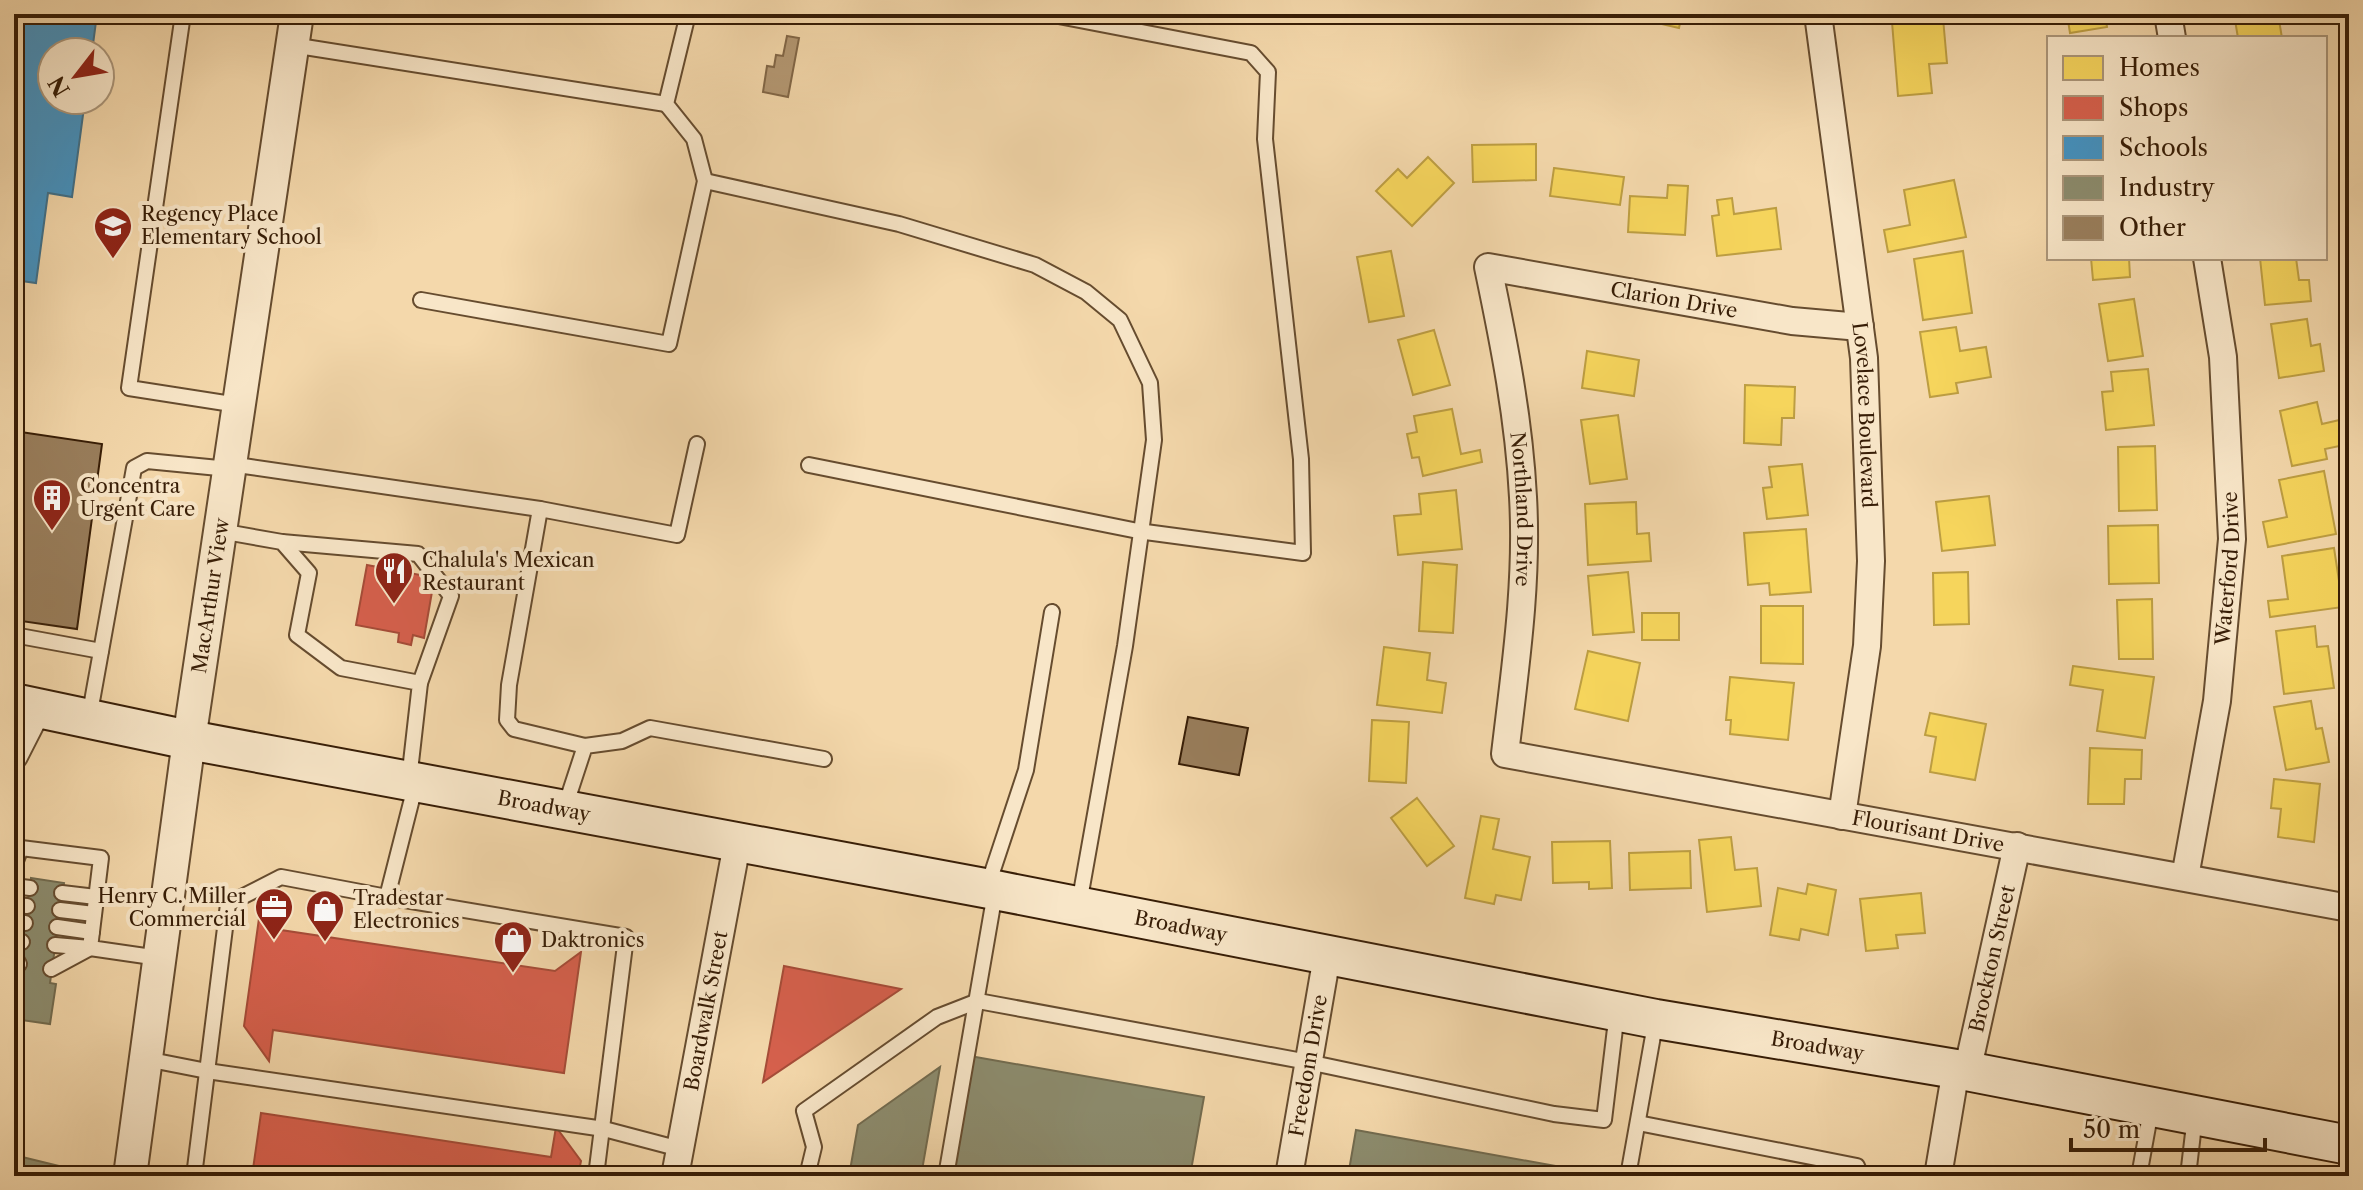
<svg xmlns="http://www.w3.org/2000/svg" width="2363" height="1190" font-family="'Libre Caslon Text',serif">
  <rect width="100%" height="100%" fill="#f4d8ab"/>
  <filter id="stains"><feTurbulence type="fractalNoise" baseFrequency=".0025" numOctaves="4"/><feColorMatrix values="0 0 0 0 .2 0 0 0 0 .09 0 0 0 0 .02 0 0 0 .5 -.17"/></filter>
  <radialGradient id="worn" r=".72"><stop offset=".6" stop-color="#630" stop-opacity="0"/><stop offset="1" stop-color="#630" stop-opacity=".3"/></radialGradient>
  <polygon fill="#b49873" stroke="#826747" stroke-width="2" points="787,36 799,38 788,97 763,92 767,66 774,67 776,55 783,56"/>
  <g fill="#f6d55c" stroke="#bd9e42" stroke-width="2">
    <polygon points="1619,14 1682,14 1679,28"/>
    <polygon points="1701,14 1747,14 1746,21"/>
    <polygon points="2067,14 2105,14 2107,27 2070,33"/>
    <polygon points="2234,14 2278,14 2282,38 2238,38"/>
    <polygon points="1943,18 1947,63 1929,64 1932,93 1898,96 1892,22"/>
    <polygon points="1536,144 1536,180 1473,182 1472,145"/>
    <polygon points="1428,157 1454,183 1412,226 1376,191 1398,169 1407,178"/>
    <polygon points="1554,168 1624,177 1620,205 1550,196"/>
    <polygon points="1954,180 1966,237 1888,252 1884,230 1910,225 1904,190"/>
    <polygon points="1668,185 1688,186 1685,235 1628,232 1630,196 1667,198"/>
    <polygon points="1732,198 1734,214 1776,208 1781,249 1717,256 1712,216 1719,215 1717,200"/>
    <polygon points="1391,251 1404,316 1369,322 1357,257"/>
    <polygon points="1963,251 1972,313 1923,320 1914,259"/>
    <polygon points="2091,258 2129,258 2130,277 2093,280"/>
    <polygon points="2260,258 2296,258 2299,280 2309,280 2311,301 2265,305"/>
    <polygon points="2134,299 2143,356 2108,361 2099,304"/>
    <polygon points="2307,319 2311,346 2320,344 2324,371 2279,378 2271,324"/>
    <polygon points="1956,327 1960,351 1986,347 1991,377 1956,383 1958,393 1930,397 1920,332"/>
    <polygon points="1434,330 1450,385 1413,395 1398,340"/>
    <polygon points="1587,351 1639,360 1634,396 1582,388"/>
    <polygon points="2148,369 2154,425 2106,430 2102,392 2113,391 2111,372"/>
    <polygon points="1745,385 1795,387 1794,418 1782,418 1781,445 1744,443"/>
    <polygon points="2317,402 2322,424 2348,418 2349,444 2325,449 2327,459 2292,466 2280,411"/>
    <polygon points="1452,409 1461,454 1480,450 1482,462 1423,476 1419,457 1412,458 1407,434 1417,432 1414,416"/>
    <polygon points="1618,415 1627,479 1590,484 1581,420"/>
    <polygon points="2155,446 2157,510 2119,511 2118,447"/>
    <polygon points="1802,464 1808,515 1767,519 1763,488 1772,487 1769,467"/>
    <polygon points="2324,471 2336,534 2268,547 2263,522 2287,517 2279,480"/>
    <polygon points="1456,490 1462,549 1398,555 1394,516 1421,514 1419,494"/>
    <polygon points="1989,496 1995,545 1942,551 1936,502"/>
    <polygon points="1636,502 1637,534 1649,533 1651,561 1588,565 1585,504"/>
    <polygon points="2158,525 2159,583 2109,584 2108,526"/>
    <polygon points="1806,529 1811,592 1770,595 1769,583 1748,585 1744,533"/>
    <polygon points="2334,548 2343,607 2270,617 2268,601 2288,599 2282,556"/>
    <polygon points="1423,562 1457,565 1453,633 1419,631"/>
    <polygon points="1628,572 1634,632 1593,635 1588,576"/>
    <polygon points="1968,572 1969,624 1934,625 1933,573"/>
    <polygon points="2152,599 2153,659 2119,659 2117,600"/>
    <polygon points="1761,606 1803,606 1803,664 1761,663"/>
    <rect x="1642" y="613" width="37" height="27"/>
    <polygon points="2315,626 2317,647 2328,646 2334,688 2284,694 2276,631"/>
    <polygon points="1384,647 1430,653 1427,680 1446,683 1442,713 1377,705"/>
    <polygon points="1588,651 1640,663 1628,721 1575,709"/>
    <polygon points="2073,666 2154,677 2145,738 2097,731 2103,690 2070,685"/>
    <polygon points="1730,677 1794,683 1788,740 1730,734 1731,720 1726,720"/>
    <polygon points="2311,701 2316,729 2322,728 2329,762 2286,770 2274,707"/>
    <polygon points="1930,713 1986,724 1975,780 1930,772 1936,737 1925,735"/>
    <polygon points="1372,720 1409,722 1406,783 1369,781"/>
    <polygon points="2090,748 2142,750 2141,779 2125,779 2124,804 2088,804"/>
    <polygon points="2274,779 2320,784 2314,842 2278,837 2281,809 2271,808"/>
    <polygon points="1417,798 1454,846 1427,866 1391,818"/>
    <polygon points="1481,816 1499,819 1493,849 1530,857 1521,900 1496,895 1494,904 1465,898"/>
    <polygon points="1731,837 1735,870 1757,868 1761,906 1707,912 1699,840"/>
    <polygon points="1610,841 1612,888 1589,889 1589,882 1553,883 1552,842"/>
    <polygon points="1690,851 1691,888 1630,890 1629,853"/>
    <polygon points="1808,884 1836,890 1828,935 1801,929 1799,940 1770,935 1778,888 1806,894"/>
    <polygon points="1921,893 1925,933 1896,935 1898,948 1866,951 1860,899"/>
  </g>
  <g fill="#d6604d" stroke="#a64c38" stroke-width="2">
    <polygon points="367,565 426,576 428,585 433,586 424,638 413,635 411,645 398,642 399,633 356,625"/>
    <polygon points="261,904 281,930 555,971 581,952 564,1073 273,1030 269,1061 244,1026"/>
    <polygon points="784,966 901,989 763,1082"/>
    <polygon points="261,1113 551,1157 556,1127 581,1161 578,1176 252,1176"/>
  </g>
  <polygon fill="#4393c3" stroke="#3f708a" stroke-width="2" points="14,14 97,14 92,52 52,52 52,100 85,100 72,197 48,193 36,283 14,280"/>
  <g fill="#8c8c6e" stroke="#726b4f" stroke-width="2">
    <polygon points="31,878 64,883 50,983 56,984 50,1024 14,1019 14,978 17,978"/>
    <polygon points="970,1056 1204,1097 1190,1176 950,1173"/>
    <polygon points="940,1067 921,1176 849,1176 858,1125"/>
    <polygon points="1356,1130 1589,1172 1588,1176 1348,1176"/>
    <polygon points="14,1155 59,1166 56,1176 14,1176"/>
    <polygon points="1648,1170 1682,1176 1647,1176"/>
  </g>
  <g fill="#997e5c" stroke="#371d06" stroke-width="2">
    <polygon points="14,431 102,444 77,629 14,620"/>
    <polygon points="1188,717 1248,728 1239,775 1179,764"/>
  </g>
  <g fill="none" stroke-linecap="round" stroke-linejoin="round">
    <defs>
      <g id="service">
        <polyline points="183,14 129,388 238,405"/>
        <polyline points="292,45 666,104"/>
        <polyline points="705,181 899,224 1035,265 1086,292 1120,320 1150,383 1154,440 1125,646 1079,904"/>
        <polyline points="421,300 669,344 705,181 694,139 666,104 688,14"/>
        <polyline points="230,464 540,509"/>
        <polyline points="809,465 1138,531 1303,553 1301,459 1265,139 1268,72 1251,53 1048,14"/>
        <polyline points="220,531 282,542 309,573 297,635 341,668 420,683 409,780"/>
        <polyline points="282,542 418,554 451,596 420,683"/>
        <polyline points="14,635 101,651"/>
        <polyline points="89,718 134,468 147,461 229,469"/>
        <polyline points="585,746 514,729 507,720 509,685 540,509 677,535 697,444"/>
        <polyline points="564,810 585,746 622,741 650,728 824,759"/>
        <polyline points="14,866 21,848 101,858 90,948 159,958"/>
        <polyline points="14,886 30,888"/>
        <polyline points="987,888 1026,770 1052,612"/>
        <polyline points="62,893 96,897"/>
        <polyline points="387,897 626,937 596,1176"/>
        <polyline points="14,905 27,906"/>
        <polyline points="60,910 94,914"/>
        <polyline points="14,922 25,923"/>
        <polyline points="57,927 92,932"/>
        <polyline points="14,941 22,942"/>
        <polyline points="55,945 90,948"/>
        <polyline points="14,955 19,964"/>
        <polyline points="51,969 90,948"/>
        <polyline points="146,1059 207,1071 604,1129 680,1149"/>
        <polyline points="1638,1123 1857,1166 1861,1176"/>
        <polyline points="194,1176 228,904 281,877 387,897 416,783"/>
        <polyline points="807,1176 814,1147 804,1111 937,1017 978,1001 1308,1062 1554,1114 1604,1120 1617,1012"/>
        <polyline points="946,1176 995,893"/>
        <polyline points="1628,1176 1656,1019"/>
        <polyline points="2139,1176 2151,1110"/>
        <polyline points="2188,1176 2195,1116"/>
      </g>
      <g id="minor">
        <path id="s1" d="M1818,14L1864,358L1871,561L1867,646L1842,816"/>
        <polyline points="2168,14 2172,38"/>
        <path id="s2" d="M1860,327L1792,321L1488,267C1504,343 1519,419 1523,497C1528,583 1515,669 1505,754L2349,908"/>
        <polyline points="14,756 38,709"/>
        <path id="s3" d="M2185,877L2217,701L2232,539L2223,357L2207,258"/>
        <path id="s4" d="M1967,1072L2017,846"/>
        <path id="s5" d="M675,1176L737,844"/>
        <path id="s6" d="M1289,1176L1327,956"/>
        <polyline points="1938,1176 1956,1069"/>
      </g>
      <g id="tertiary">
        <path id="s7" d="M130,1176L189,740L297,14"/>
      </g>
      <g id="secondary">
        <path id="s8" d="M14,703L189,740L995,890L1656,1019L1956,1069L2349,1145"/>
      </g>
    </defs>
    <use href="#service" stroke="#664c2f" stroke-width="18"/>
    <use href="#minor" stroke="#664c2f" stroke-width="30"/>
    <use href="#tertiary" stroke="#664c2f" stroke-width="36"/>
    <use href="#secondary" stroke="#371d06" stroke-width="42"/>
    <use href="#service" stroke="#f8e6c8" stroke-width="14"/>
    <use href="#minor" stroke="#f8e6c8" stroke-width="26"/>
    <use href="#tertiary" stroke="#f8e6c8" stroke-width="32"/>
    <use href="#secondary" stroke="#f8e6c8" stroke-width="38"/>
  </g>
  <defs>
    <symbol id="school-pin" viewBox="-11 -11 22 30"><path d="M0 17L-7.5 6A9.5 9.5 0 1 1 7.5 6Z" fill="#8f2418" stroke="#f8e6c8"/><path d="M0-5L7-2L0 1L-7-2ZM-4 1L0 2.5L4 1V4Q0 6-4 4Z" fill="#fff"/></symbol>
    <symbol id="building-pin" viewBox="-11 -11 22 30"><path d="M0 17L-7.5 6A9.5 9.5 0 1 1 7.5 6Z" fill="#8f2418" stroke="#f8e6c8"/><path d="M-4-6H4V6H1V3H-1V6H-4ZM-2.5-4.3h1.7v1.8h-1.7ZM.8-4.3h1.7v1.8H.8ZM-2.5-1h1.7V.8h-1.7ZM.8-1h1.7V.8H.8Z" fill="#fff"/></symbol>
    <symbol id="restaurant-pin" viewBox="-11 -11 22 30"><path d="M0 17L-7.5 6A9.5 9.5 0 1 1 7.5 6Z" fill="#8f2418" stroke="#f8e6c8"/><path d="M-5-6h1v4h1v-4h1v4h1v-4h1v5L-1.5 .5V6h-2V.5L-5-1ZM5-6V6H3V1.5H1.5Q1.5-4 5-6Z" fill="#fff"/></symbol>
    <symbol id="office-pin" viewBox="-11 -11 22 30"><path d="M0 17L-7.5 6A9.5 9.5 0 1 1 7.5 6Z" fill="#8f2418" stroke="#f8e6c8"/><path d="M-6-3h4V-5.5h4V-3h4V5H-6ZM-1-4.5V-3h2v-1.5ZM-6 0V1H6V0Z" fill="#fff"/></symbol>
    <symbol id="shop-pin" viewBox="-11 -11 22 30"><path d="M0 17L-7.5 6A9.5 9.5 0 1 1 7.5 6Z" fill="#8f2418" stroke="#f8e6c8"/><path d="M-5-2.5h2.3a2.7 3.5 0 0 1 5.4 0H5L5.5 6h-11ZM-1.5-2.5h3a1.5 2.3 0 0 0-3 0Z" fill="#fff"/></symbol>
  </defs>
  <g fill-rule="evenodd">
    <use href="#school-pin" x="91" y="204" width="44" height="60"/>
    <use href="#building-pin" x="30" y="476" width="44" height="60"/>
    <use href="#restaurant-pin" x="372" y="549" width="44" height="60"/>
    <use href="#office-pin" x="252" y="885" width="44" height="60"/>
    <use href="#shop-pin" x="303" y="887" width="44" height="60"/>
    <use href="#shop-pin" x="491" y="918" width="44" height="60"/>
  </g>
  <g text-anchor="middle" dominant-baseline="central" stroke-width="8" stroke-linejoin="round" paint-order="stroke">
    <g font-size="20" fill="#371d06" stroke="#f8e6c8" text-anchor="start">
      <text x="141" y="214">Regency Place<tspan x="141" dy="23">Elementary School</tspan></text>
      <text x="80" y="486">Concentra<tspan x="80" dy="23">Urgent Care</tspan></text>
      <text x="422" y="560">Chalula's Mexican<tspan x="422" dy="23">Restaurant</tspan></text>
      <text x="246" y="896" text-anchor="end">Henry C. Miller<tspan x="246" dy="23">Commercial</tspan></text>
      <text x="353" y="898">Tradestar<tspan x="353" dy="23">Electronics</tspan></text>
      <text x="541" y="940">Daktronics</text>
    </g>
    <g font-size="20" fill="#371d06" stroke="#f8e6c8">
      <text transform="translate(1674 300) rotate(10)">Clarion Drive</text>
      <text stroke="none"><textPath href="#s1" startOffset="404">Lovelace Boulevard</textPath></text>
      <text stroke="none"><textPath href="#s2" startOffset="622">Northland Drive</textPath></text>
      <text stroke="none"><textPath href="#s3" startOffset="312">Waterford Drive</textPath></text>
      <text stroke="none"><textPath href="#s7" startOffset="586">MacArthur View</textPath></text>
      <text stroke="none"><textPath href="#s8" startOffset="540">Broadway</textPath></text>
      <text stroke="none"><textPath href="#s2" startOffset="1298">Flourisant Drive</textPath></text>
      <text stroke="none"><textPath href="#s8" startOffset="1188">Broadway</textPath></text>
      <text stroke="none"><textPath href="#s4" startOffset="116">Brockton Street</textPath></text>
      <text stroke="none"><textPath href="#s5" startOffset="168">Boardwalk Street</textPath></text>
      <text stroke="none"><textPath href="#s8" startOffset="1836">Broadway</textPath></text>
      <text stroke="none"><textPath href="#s6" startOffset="112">Freedom Drive</textPath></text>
    </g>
  </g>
  <rect width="2363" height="1190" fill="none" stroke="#f4d8ab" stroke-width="48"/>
  <rect x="16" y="16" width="2331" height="1158" fill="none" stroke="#371d06" stroke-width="4"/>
  <rect x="24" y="24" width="2315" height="1142" fill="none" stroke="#371d06" stroke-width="2"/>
  <rect x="2047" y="36" width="280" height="224" fill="#f8e6c8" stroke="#ab967a" stroke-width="2"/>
  <rect x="2063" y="56" width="40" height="24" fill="#f6d55c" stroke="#ab967a" stroke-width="2"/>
  <text x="2119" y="76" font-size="24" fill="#371d06">Homes</text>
  <rect x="2063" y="96" width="40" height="24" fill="#d6604d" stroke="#ab967a" stroke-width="2"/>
  <text x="2119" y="116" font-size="24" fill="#371d06">Shops</text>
  <rect x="2063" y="136" width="40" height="24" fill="#4393c3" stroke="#ab967a" stroke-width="2"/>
  <text x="2119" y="156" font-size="24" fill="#371d06">Schools</text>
  <rect x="2063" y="176" width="40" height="24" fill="#8c8c6e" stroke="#ab967a" stroke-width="2"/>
  <text x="2119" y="196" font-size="24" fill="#371d06">Industry</text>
  <rect x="2063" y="216" width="40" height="24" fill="#997e5c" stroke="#ab967a" stroke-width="2"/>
  <text x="2119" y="236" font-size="24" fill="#371d06">Other</text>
  <g transform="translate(76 76) rotate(239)"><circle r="38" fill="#f8e6c8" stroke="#ab967a" stroke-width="2"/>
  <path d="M0-6L14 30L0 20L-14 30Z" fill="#8f2418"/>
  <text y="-12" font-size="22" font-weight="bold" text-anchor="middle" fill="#371d06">N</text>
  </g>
  <path d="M2071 1138v12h194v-12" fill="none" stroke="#371d06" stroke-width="4"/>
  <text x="2083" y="1138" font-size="24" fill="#371d06" stroke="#f8e6c8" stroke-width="6" paint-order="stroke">50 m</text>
  <rect width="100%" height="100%" filter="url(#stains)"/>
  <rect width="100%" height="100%" fill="url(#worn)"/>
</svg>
